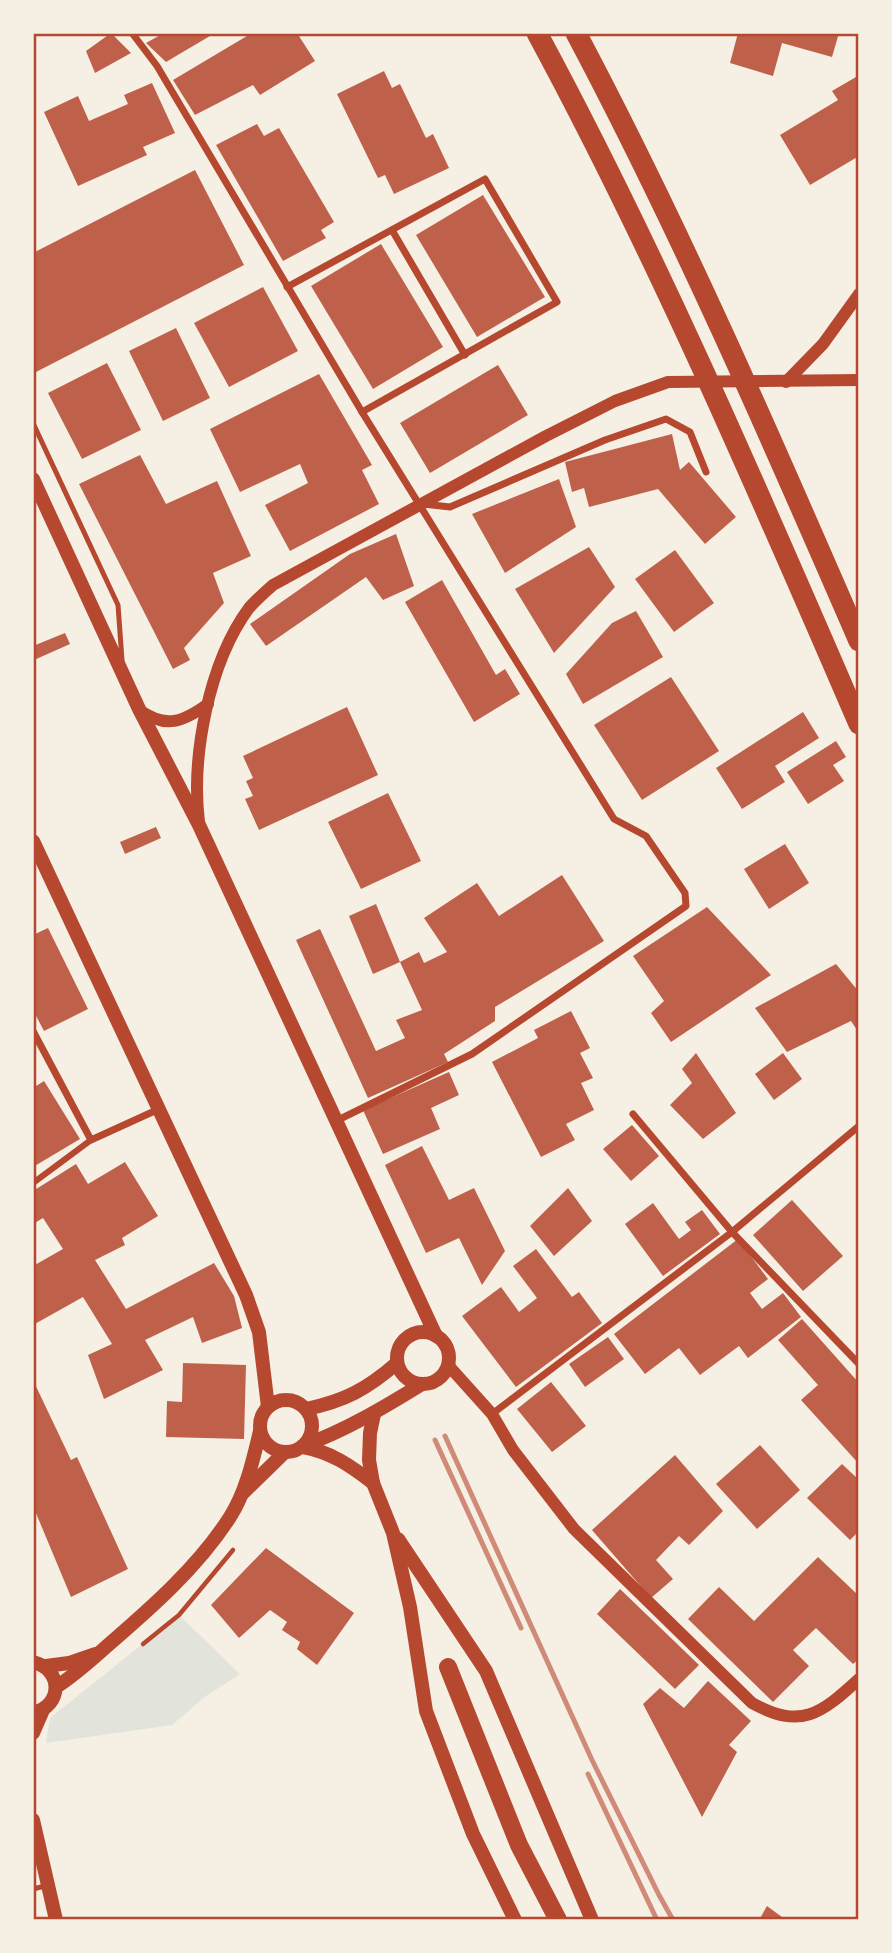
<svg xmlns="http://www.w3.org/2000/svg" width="892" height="1953" font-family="Signika,sans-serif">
  <rect width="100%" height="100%" fill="#f6efe4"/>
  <polygon fill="#e2e4dc" points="179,1615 240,1674 206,1696 172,1725 46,1743 50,1718"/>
  <g fill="#bf614a">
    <polygon points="111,33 131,53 95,73 86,51"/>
    <polygon points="164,33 215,33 166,62 146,43"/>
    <polygon points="252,33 297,33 315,61 260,95 253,85 195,115 173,80"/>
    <polygon points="738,33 839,33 832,57 782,43 773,76 730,63"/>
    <polygon points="384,71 392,88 400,84 426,138 433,134 449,168 394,194 385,175 378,178 337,94"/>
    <polygon points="856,77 859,81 859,156 810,185 780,135 838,100 832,91"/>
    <polygon points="152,83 175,133 143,147 147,155 78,186 44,112 78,96 89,121 128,104 124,95"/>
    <polygon points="257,124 264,136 279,128 334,222 321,230 326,238 283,261 216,145"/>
    <polygon points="195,170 244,265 36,372 33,367 33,253"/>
    <polygon points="483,195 545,297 477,337 416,235"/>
    <polygon points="381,244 443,347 373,389 311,286"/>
    <polygon points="263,287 298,351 229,387 194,323"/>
    <polygon points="176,328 210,398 163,421 129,351"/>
    <polygon points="107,363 141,430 82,459 48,393"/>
    <polygon points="498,365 528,415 430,473 400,423"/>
    <polygon points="319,374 372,465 362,470 379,504 290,551 265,505 308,483 300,464 240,492 210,429"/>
    <polygon points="672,434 680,470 689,462 736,517 705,544 658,489 589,507 584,488 572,492 565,462"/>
    <polygon points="140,455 166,504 217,481 251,556 213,573 224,603 184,648 190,660 173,669 79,484"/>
    <polygon points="559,479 576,527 505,573 472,514"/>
    <polygon points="396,534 414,586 383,600 366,577 266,646 250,624 350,554"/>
    <polygon points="589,547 615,587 554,653 515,589"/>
    <polygon points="675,550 714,603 674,632 635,579"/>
    <polygon points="442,580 496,675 505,669 520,694 474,722 405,602"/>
    <polygon points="636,611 663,657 583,704 566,674 612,623"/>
    <polygon points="65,633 70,644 34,660 33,646"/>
    <polygon points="671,677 719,751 642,800 594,725"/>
    <polygon points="347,707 378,775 259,830 245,799 253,796 246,781 253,778 243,756"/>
    <polygon points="803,712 819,738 775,766 785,782 742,809 716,768"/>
    <polygon points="836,741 846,757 833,765 844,781 808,804 787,772"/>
    <polygon points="388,793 421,861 361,889 328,822"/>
    <polygon points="156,827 161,838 125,854 120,842"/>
    <polygon points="785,844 809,883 769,909 744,869"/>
    <polygon points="562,875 604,941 495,1007 495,1021 444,1054 448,1062 368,1098 296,940 320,929 376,1051 405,1038 396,1020 422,1010 400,962 419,952 424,963 447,952 424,918 477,883 499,916"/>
    <polygon points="376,904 400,962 373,974 349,916"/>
    <polygon points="707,907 771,975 671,1042 651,1013 664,1001 633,956"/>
    <polygon points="48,928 88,1009 44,1031 33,1010 33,935"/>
    <polygon points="836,964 859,992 859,1033 851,1021 787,1052 755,1008"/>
    <polygon points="571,1011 590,1048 580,1053 593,1078 581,1083 594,1110 566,1124 575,1140 541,1157 492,1062 538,1038 534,1030"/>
    <polygon points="696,1053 736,1113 703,1139 670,1105 692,1083 682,1069"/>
    <polygon points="783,1053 802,1079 774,1100 755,1074"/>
    <polygon points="449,1072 459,1095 431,1108 440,1129 383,1154 363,1110"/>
    <polygon points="44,1081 80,1139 33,1167 33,1088"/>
    <polygon points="632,1125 659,1156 631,1181 603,1149"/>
    <polygon points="422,1146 449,1200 474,1188 505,1251 482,1285 459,1238 426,1253 385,1165"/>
    <polygon points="125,1162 158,1216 122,1238 125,1245 95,1260 126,1309 214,1263 234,1296 242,1328 202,1343 193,1317 145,1340 163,1370 104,1399 88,1355 112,1344 83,1297 33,1325 33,1266 63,1249 43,1218 33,1224 33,1191 76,1164 88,1184"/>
    <polygon points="568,1188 592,1221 554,1256 530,1226"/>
    <polygon points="792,1200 843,1256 803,1291 753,1235"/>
    <polygon points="653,1203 679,1239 691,1230 685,1222 702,1210 720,1234 663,1276 625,1224"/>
    <polygon points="738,1239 768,1279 750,1293 762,1309 783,1293 801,1317 748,1358 739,1346 700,1375 679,1348 645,1374 614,1334"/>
    <polygon points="536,1249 572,1297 579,1292 602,1323 516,1387 462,1316 501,1287 519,1312 537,1298 513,1266"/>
    <polygon points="802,1319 859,1383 859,1464 801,1400 818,1385 778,1340"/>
    <polygon points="608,1337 624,1359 585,1387 569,1364"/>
    <polygon points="183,1363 246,1365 244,1439 166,1437 167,1401 182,1402"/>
    <polygon points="33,1380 71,1460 77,1457 128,1569 71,1597 33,1506"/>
    <polygon points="551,1382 586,1426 552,1452 517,1409"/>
    <polygon points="760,1445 800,1490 757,1529 716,1484"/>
    <polygon points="675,1455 723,1511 689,1545 679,1536 656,1560 673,1579 651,1598 592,1530"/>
    <polygon points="842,1464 859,1480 859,1531 850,1540 807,1498"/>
    <polygon points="266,1548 354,1613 317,1665 297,1649 300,1642 282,1630 287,1622 270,1610 239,1638 211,1605"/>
    <polygon points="818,1557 859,1596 859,1659 853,1664 816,1628 793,1650 809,1666 773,1702 688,1619 719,1587 754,1621"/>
    <polygon points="620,1589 699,1665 675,1689 597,1614"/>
    <polygon points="708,1681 751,1721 729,1745 737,1752 702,1817 643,1704 660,1688 684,1708"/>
    <polygon points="767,1906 786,1920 759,1920"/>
  </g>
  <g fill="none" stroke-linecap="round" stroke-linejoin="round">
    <polyline stroke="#b5482f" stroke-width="4.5" points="143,1644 179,1615 233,1550"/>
    <g stroke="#b5482f" stroke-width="5">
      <polyline points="33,423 118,605 122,660"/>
      <polyline points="33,1889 45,1886"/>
    </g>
    <polyline stroke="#b5482f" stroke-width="6" points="33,1183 91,1140"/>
    <g stroke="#b5482f" stroke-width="7">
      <polyline points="132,33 157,66 362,412 614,819 646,836 685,893 686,906 472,1054 338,1120"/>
      <polyline points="392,230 465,355"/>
      <polyline points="287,287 485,179 557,302 362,412"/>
      <polyline points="423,504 450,507 605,440 666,419 690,432 706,472"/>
      <polyline points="33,1031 91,1140 159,1109"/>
      <polyline points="633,1114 732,1232 859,1364"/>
      <polyline points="492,1414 732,1232 859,1126"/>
    </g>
    <g stroke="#b5482f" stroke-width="12">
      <polyline points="786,382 823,344 859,294"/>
      <path d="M139,710C166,729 183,722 208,704"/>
      <path d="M199,822C191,756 209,662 249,608C256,600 265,592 273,585L546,436L615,401L668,382L859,380"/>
      <path d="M448,1365L492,1414L513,1450L574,1529L752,1703C801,1730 821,1714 859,1679"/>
    </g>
    <g stroke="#b5482f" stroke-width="14">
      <polyline points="33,479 139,709 199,825 436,1336"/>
      <polyline points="33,841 246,1295 259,1332 268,1407"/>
      <circle cx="423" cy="1358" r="26"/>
      <circle cx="286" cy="1426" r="26"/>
      <path d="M306,1409C345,1401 367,1389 397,1363"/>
      <polyline points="374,1414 370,1433 369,1460 373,1483 393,1533 410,1607 426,1711 473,1834 515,1920"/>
      <path d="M303,1446C346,1430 383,1408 422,1384"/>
      <path d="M303,1447C331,1452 351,1466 373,1483"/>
      <polyline points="243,1493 285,1452"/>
      <polyline points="398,1539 486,1671 592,1920"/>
      <path d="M33,1662C63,1669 63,1706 33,1713"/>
      <polyline points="46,1666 69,1663 95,1654"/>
      <path d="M56,1687C75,1675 90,1661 107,1646C151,1608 198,1567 230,1517C246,1492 253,1460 260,1431"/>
      <polyline points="33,1733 43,1710"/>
      <polyline points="33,1820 56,1920"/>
    </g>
    <polyline stroke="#b5482f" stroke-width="18" points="448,1667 519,1845 558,1920"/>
    <g stroke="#b5482f" stroke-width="21">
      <path d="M537,33C658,257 758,491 859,724"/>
      <path d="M576,33C681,231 770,436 859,641"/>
    </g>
    <g stroke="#cf8b77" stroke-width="5">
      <polyline points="445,1436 592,1760 659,1895 673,1920"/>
      <polyline points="435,1440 521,1628"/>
      <polyline points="588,1774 657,1920"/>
    </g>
  </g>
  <rect width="892" height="1953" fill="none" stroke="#f6efe4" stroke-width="70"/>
  <rect x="35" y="35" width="822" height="1883" fill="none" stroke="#b5482f" stroke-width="2.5"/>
</svg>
